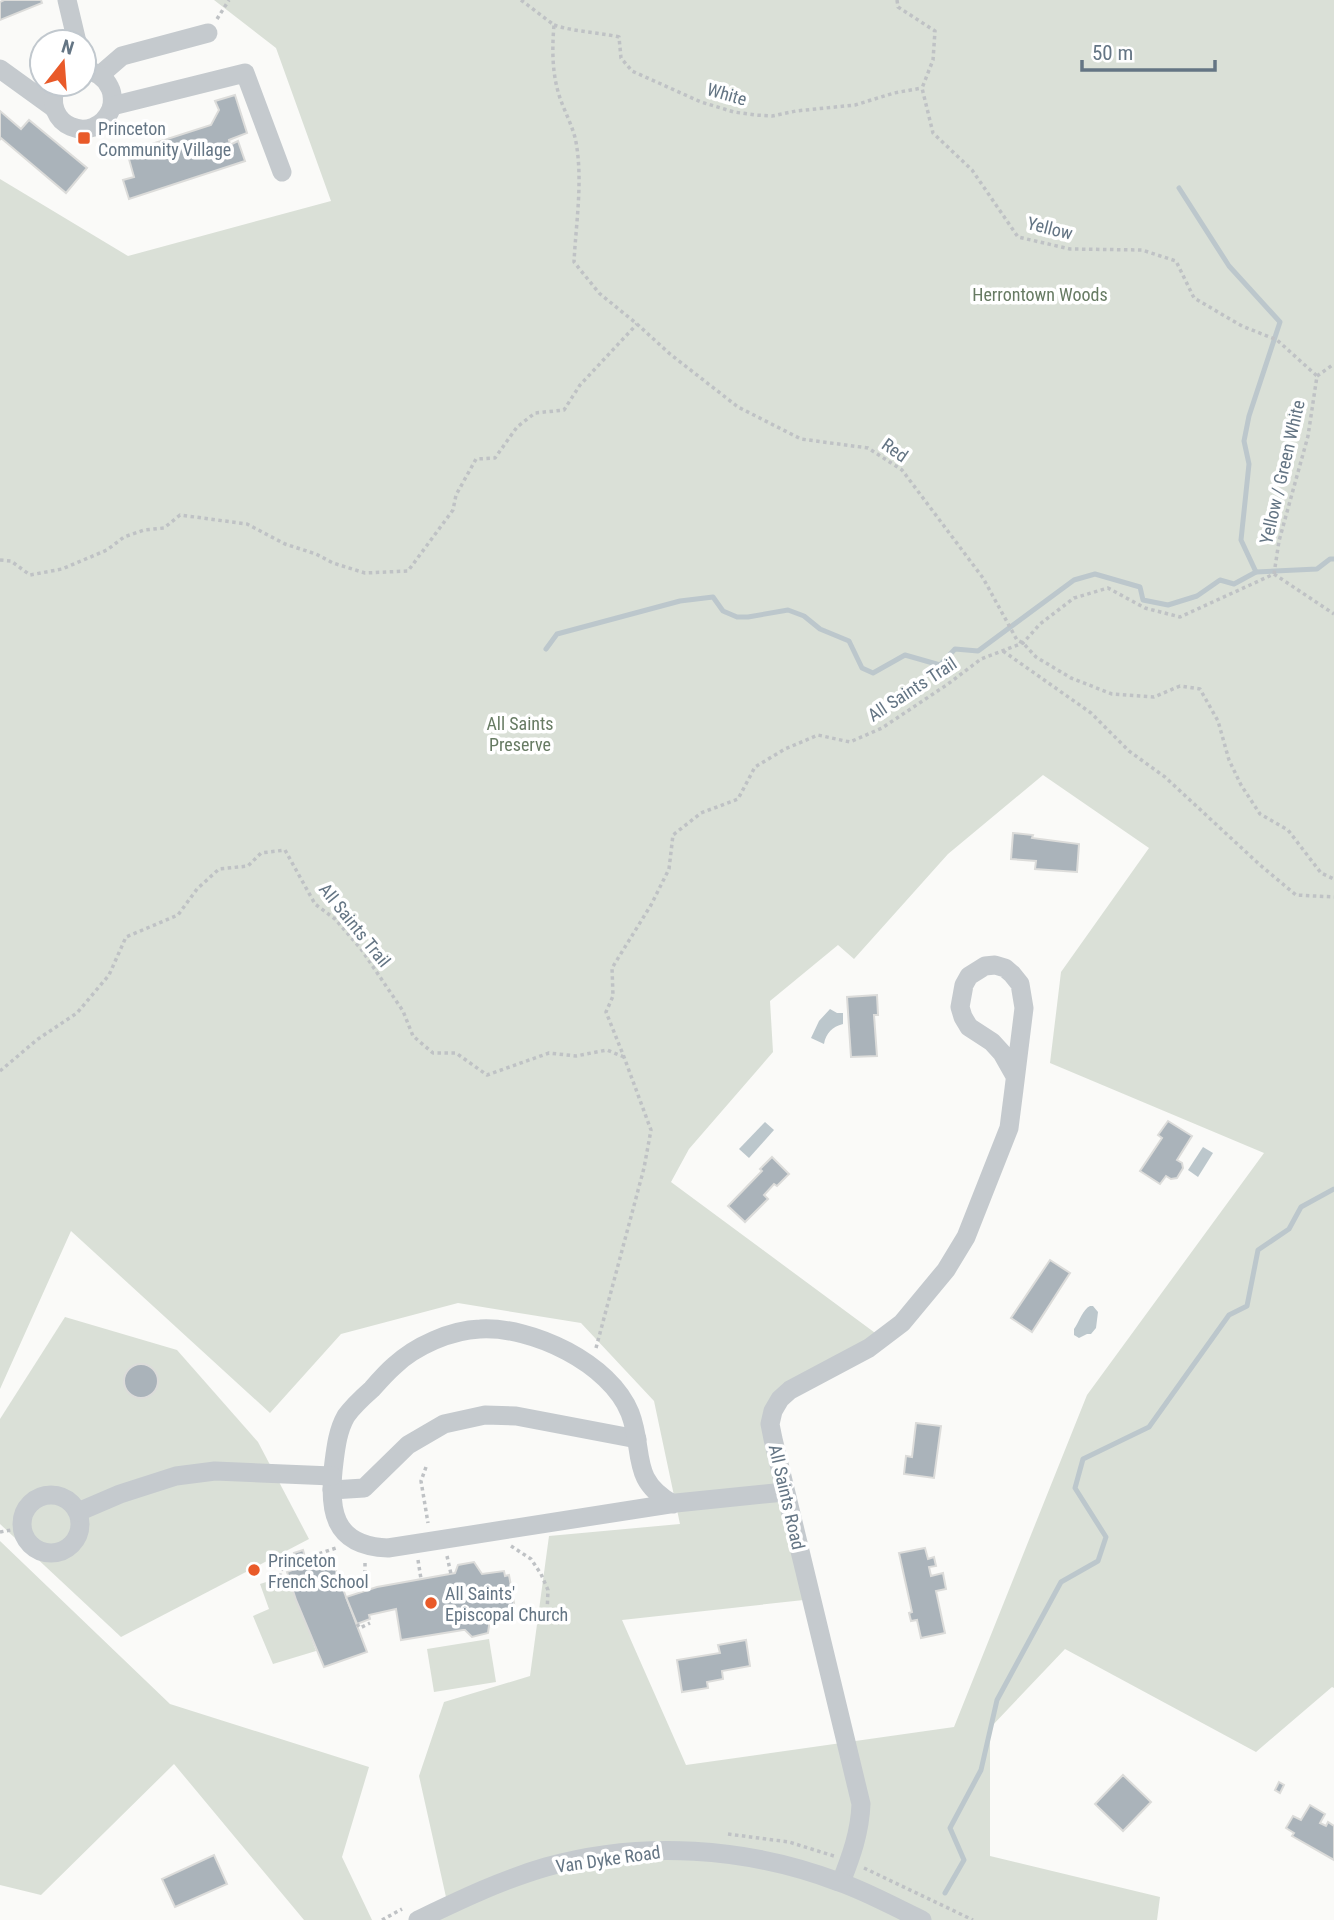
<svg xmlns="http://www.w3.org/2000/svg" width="1334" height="1920" font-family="'Roboto Condensed',sans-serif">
  <rect width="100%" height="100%" fill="#fafaf8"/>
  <g fill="#dae0d7" fill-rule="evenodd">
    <path d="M214,0H1334V1688L1332,1687L1256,1752L1065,1649L990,1728V1856L1160,1897L1157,1920H424L448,1906L419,1776L444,1702L530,1676L549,1536L680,1524L654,1401L581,1323L458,1303L341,1334L270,1413L71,1231L0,1389V179L128,256L331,201L276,48ZM1043,775L1149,848L1061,972L1050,1063L1264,1153L1087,1395L954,1727L686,1765L622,1620L813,1599L775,1403L886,1341L671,1182L689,1149L773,1052L770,1001L838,945L854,959L948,854Z"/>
    <polygon points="65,1317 177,1350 258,1442 309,1539 121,1637 0,1524 0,1419"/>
    <polygon points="0,1541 170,1704 369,1767 342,1857 372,1920 304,1920 174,1764 41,1895 0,1885"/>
    <polygon points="288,1575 316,1651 273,1664 253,1616 269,1609 260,1584"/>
    <polygon points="489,1639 496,1682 434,1692 427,1649"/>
  </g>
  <g fill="#bcc7cc">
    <path d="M830,1009L837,1013H843V1024C832,1027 826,1033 824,1044L811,1038L819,1021Z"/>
    <polygon points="765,1122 774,1130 749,1158 739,1149"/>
    <polygon points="1203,1147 1213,1153 1198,1177 1188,1170"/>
    <path d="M1090,1306H1093L1098,1312L1096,1328L1091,1334H1087L1079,1338L1074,1335V1329C1079,1322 1083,1309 1090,1306Z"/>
  </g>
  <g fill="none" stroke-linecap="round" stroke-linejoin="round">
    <g stroke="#bcc7cc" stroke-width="5">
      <polyline points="1179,188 1229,266 1280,322 1249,416 1244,441 1249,464 1241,540 1256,572"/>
      <polyline points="546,649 557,634 680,601 713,597 723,611 737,617 748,617 788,610 804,616 820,629 849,641 862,668 873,673 905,655 940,665 955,649 978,651 1074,580 1095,574 1140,587 1143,600 1168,605 1197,596 1220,580 1234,584 1256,572 1317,569 1330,559 1334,559"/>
      <polyline points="945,1893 964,1860 950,1828 981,1770 997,1700 1061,1582 1098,1561 1106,1537 1075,1488 1083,1459 1149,1427 1229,1315 1247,1306 1258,1250 1289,1229 1301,1207 1334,1189"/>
    </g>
  </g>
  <g fill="#aab3ba" stroke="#dcdcda" stroke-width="2">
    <polygon points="4,0 41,0 42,3 0,20 0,2"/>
    <polygon points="235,95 247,133 229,140 230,145 238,141 245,161 129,199 123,180 134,177 127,152 211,125 219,110 215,101"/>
    <polygon points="0,111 21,129 29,120 87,168 66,193 1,138 0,140"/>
    <polygon points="1013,833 1033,835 1032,838 1079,844 1077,872 1035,869 1036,861 1011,859"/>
    <polygon points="877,995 878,1015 874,1015 877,1056 851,1057 847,997"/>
    <polygon points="1168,1121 1192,1136 1177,1160 1182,1163 1183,1168 1177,1178 1171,1179 1166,1176 1160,1184 1140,1171 1162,1138 1158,1135"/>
    <polygon points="772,1157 789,1174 777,1186 774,1184 764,1195 768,1199 745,1222 728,1206 762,1171 760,1169"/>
    <polygon points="1050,1260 1070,1273 1032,1332 1011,1318"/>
    <circle cx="141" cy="1381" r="17"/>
    <polygon points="916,1423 941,1426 934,1478 904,1474 906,1456 912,1457"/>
    <polygon points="925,1548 928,1559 934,1557 936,1566 929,1567 931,1576 943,1573 946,1589 936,1591 945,1633 921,1638 917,1620 911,1621 909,1613 912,1612 899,1553"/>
    <polygon points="303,1550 305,1557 296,1560 294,1553"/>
    <polygon points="330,1555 367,1652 324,1667 296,1600 287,1572"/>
    <polygon points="474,1562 482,1574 504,1571 505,1576 509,1575 515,1609 511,1611 512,1615 490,1619 488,1633 472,1637 465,1630 463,1630 401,1640 396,1609 369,1615 370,1619 357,1624 346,1597 377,1587 455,1573 458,1565"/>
    <polygon points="746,1640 750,1666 722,1671 723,1679 707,1682 708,1688 682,1692 677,1660 720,1653 718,1645"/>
    <polygon points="1123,1775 1151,1802 1123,1831 1095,1804"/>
    <polygon points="1279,1782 1284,1785 1280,1793 1275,1790"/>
    <polygon points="1310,1805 1325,1814 1320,1823 1326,1826 1328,1822 1334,1826 1334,1860 1292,1836 1294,1833 1286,1828 1293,1816 1301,1820"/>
    <polygon points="214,1855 227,1884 175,1907 162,1879"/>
  </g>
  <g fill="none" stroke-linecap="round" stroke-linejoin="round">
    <g stroke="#bfc2c5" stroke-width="3.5" stroke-dasharray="3.5 3.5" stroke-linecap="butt">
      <path d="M521,0L554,25C552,49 552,72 559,95C564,111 573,126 576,142C583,181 576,223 574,262L599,293L637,324L670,354L738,407L801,439L868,448L902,470L983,578L1017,640L1023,643L1036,657L1071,678L1112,694L1154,697L1180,686L1200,689L1218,721L1229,760L1241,785L1260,814L1288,830L1321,873L1334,879"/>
      <polyline points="897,0 898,7 935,31 933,60 922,88 933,133 972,170 1018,237 1070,249 1142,250 1176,261 1194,298 1242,326 1277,340 1317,376"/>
      <polyline points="217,19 229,0"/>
      <path d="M554,25C575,32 597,32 619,37L621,58L632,71L701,102L734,112L755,115L772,116L796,111L855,105L894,93L922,88"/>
      <polyline points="1317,376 1334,364"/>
      <polyline points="0,560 11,561 30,575 62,569 107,550 124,537 144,530 164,528 180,515 247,524 285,544 316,554 333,563 365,573 408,571 453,510 456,495 476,459 495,458 517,427 535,413 564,410 580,385 637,324"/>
      <polyline points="1274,574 1279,541 1308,436 1317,376"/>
      <polyline points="1274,574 1334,614"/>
      <polyline points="1003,651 1091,713 1129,751 1165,777 1260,865 1296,895 1334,897"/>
      <polyline points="0,1071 38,1039 77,1013 109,975 126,937 178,915 197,889 219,869 248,866 261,853 285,850 315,904 335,919 361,949 403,1011 413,1036 433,1053 456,1053 487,1075 549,1053 576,1056 607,1050 624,1057"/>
      <polyline points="596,1348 644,1168 651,1130 624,1057 606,1012 613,996 612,968 651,905 669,869 673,835 701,813 738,799 755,767 785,749 818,735 850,742 882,728 948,684 981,659 1023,643 1040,624 1074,598 1108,588 1145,608 1180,617 1274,574"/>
      <polyline points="426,1467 421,1481 428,1523"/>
      <polyline points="0,1532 22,1528"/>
      <polyline points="511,1546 531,1559 541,1574 548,1590 547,1614"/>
      <polyline points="447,1556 451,1574"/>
      <polyline points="418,1560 421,1579"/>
      <polyline points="365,1563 365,1571 369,1589"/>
      <polyline points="280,1577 281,1570 288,1564 336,1548"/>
      <polyline points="357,1624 360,1628 370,1623"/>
      <polyline points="728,1834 789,1842 834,1856"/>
      <polyline points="864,1868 973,1920"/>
      <polyline points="382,1920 402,1909"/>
    </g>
    <g stroke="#c5cace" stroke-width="19">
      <polyline points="67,0 77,42"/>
      <polyline points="0,69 54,108"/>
      <polyline points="100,75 122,56 208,33"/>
      <path d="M57,84C39,125 94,148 111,109C113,103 113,94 110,88C105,77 95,71 84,70"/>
      <polyline points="112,106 245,73 282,172"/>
      <polyline points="332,1490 364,1488 408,1445 444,1424 485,1415 516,1416 637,1439"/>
      <circle cx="51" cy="1524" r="29"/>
      <path d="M673,1504C629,1479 645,1452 630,1413C610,1363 532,1326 480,1329C451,1330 415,1346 394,1366C386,1373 379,1381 372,1389C363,1397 353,1406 346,1416C338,1430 336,1446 334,1462C328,1509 332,1546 388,1548L676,1503L784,1492"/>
      <polyline points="78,1512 120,1494 176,1476 215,1471 332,1476"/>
      <path d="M841,1882C851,1857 860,1832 861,1804L773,1439L770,1424L773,1411L780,1399L790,1390L869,1348L902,1323L946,1270L966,1237L1009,1128L1014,1089L1024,1008L1020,984L1012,974L1005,968L995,965L985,966L969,976L964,985L960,1007L963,1017L969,1027L992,1042L1002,1053L1015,1076"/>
      <path d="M418,1920C460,1900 501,1880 546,1867C642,1840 747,1847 839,1882C868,1892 894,1907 922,1920"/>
    </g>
  </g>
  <g fill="#e95a29" stroke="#fff" stroke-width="2.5">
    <rect x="77" y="131" width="14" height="14" rx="3.5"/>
    <circle cx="254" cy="1570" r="7"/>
    <circle cx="431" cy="1603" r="7"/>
  </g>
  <g text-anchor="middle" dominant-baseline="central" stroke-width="7" stroke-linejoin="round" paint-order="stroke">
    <g font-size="18" fill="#647584" stroke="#fff">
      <text transform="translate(727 94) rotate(16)">White</text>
      <text transform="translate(1050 228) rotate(14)">Yellow</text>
      <text transform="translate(895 450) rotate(35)">Red</text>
      <text transform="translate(1282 472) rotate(-77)">Yellow / Green White</text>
      <text transform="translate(912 689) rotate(-33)">All Saints Trail</text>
      <text transform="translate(355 925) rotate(51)">All Saints Trail</text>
      <text transform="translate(787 1497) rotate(77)">All Saints Road</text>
      <text transform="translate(608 1859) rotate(-8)">Van Dyke Road</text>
    </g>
    <g font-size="18" fill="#647584" stroke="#fff" text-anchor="start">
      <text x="98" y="128">Princeton<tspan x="98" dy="21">Community Village</tspan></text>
      <text x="268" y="1560">Princeton<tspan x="268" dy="21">French School</tspan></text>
      <text x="445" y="1593">All Saints'<tspan x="445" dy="21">Episcopal Church</tspan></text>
    </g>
    <g font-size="18" fill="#677b63" stroke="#fff">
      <text x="1040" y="294">Herrontown Woods</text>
      <text x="520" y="723">All Saints<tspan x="520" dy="21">Preserve</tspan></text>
    </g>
  </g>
  <g transform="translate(63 63) rotate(17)"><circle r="33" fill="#ffffff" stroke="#c1c8ce" stroke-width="2"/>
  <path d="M0-5L12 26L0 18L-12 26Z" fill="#e95a29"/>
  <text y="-10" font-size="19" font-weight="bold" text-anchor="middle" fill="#647584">N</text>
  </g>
  <path d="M1082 60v10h133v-10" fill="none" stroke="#647584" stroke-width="3.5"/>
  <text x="1092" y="60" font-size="21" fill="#647584" stroke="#ffffff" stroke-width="5" paint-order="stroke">50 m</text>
</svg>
